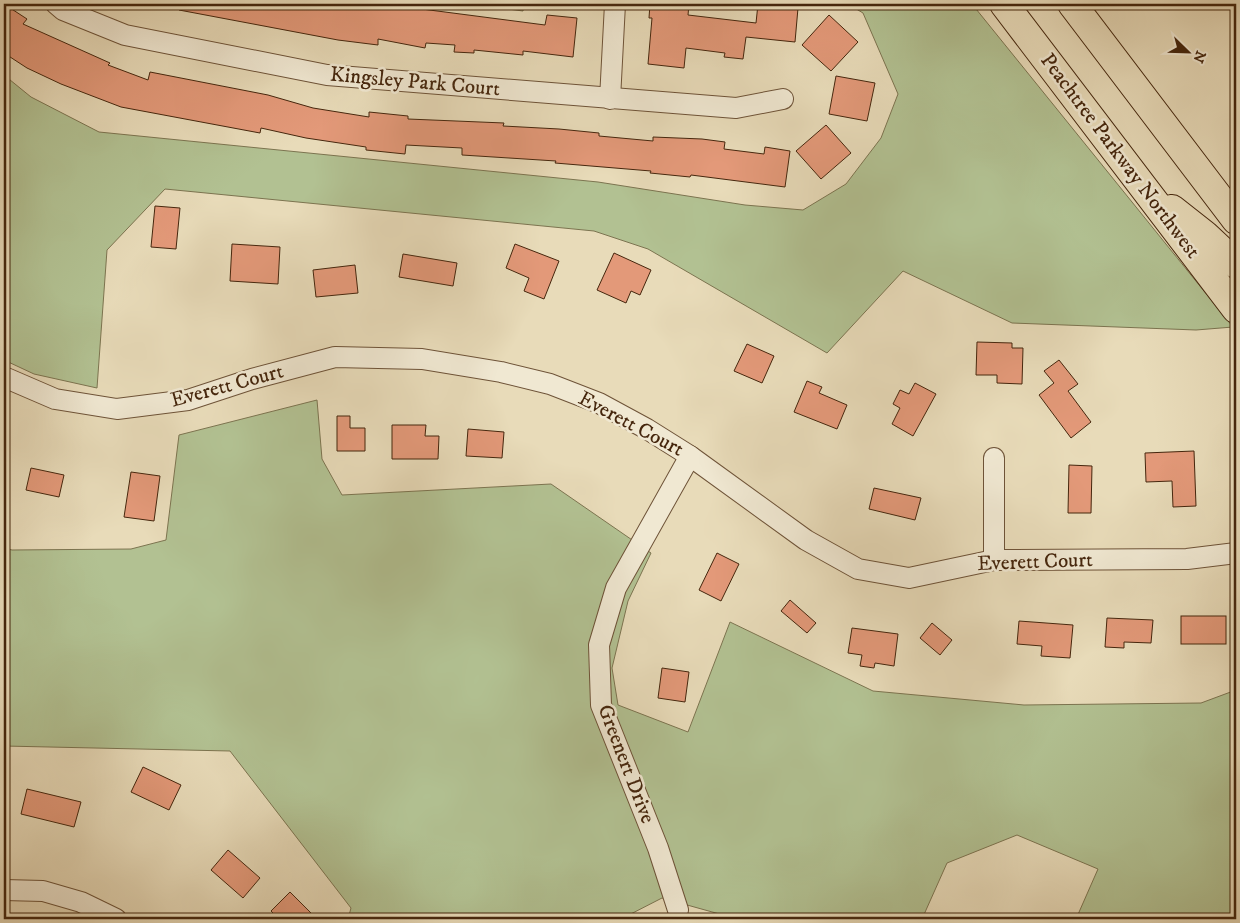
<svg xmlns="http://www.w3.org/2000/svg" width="1240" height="923" font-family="'IM FELL DW Pica',serif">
  <rect width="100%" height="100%" fill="#e8dbb9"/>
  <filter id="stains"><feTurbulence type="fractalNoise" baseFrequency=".004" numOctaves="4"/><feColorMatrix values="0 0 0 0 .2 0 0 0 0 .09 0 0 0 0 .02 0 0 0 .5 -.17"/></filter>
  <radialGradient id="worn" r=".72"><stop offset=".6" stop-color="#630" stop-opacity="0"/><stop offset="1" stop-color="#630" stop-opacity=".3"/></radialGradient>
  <g fill="#b2c192" stroke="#7c7450">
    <polygon points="471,4 524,4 523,11"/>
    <polygon points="848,4 972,4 1233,327 1196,330 1012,323 903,271 827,353 648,249 594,231 165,189 107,250 97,388 34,374 4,360 4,75 31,97 99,132 598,182 745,205 803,210 846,184 881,138 898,94 863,13"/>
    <polygon points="317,400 322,459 342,495 551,484 651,553 628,601 612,668 618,705 688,732 730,622 873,691 1024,705 1201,703 1236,690 1236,919 1076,919 1098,869 1017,835 947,863 922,919 724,919 723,915 662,898 621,919 348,919 351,908 230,751 4,746 4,548 12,550 131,549 166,540 179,435"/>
  </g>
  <g fill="#e39979" stroke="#45260d">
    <polygon points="4,4 27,19 23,24 110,63 108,65 148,80 150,72 268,95 313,108 369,117 369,112 408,116 408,119 504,123 503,126 559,129 599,133 599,136 653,141 653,137 702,139 725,142 724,149 764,154 765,147 790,151 785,187 691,175 690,177 650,173 651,171 555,163 556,161 462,155 462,148 406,145 405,154 366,150 366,147 306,138 261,128 260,133 121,107 61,84 27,68 4,53"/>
    <polygon points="180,4 391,5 545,25 547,15 577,18 573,57 523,51 523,55 474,50 474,53 454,52 455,45 426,43 425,48 378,39 378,45 338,40 179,10"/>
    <polygon points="650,4 689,4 688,15 756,23 758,4 798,8 795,42 746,37 743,59 724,57 725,53 686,48 684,68 648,64 652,18 649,18"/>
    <polygon points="829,15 858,42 831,71 802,45"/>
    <polygon points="836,76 875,83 867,121 829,114"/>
    <polygon points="826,125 851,153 821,179 796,151"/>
    <polygon points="155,206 180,208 176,249 151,247"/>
    <polygon points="232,244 280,247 278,284 230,281"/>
    <polygon points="515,244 559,261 544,299 524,291 529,278 506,268"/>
    <polygon points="614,253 651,270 640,295 631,291 626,303 597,290"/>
    <polygon points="403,254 457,263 453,286 399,277"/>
    <polygon points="355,265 358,293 316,297 313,270"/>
    <polygon points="977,342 1012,343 1012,348 1023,348 1022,384 997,383 997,375 976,375"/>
    <polygon points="747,344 774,356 762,383 734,371"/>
    <polygon points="1059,360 1078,384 1068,391 1091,422 1071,438 1039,395 1054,383 1044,371"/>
    <polygon points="807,381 822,387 819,393 847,405 837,429 794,412"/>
    <polygon points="915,383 936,394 913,436 892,424 900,408 893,404 900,390 909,394"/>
    <polygon points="337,416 350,416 350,428 365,428 365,451 337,451"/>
    <polygon points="392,425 426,425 425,436 439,436 438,459 392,459"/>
    <polygon points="468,429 504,432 502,458 466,456"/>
    <polygon points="1194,451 1196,506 1173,507 1172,481 1146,482 1145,453"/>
    <polygon points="1069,465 1092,466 1091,513 1068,513"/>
    <polygon points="31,468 64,475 59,497 26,490"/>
    <polygon points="131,472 160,476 154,521 124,517"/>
    <polygon points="874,488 921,498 915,520 869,509"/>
    <polygon points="717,553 739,564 721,601 699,590"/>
    <polygon points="790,600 816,623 807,633 781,611"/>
    <rect x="1181" y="616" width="45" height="28"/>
    <polygon points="1107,618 1153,620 1151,643 1124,642 1124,648 1105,647"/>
    <polygon points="1019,621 1073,625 1070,658 1041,656 1042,646 1017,644"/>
    <polygon points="932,623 952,640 940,655 920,638"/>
    <polygon points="852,628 898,634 894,666 875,663 874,668 860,666 862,655 848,653"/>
    <polygon points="662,668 689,672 685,702 658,698"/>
    <polygon points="143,767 181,785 169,810 131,792"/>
    <polygon points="27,789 81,802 74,827 21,814"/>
    <polygon points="228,850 260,878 243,898 211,870"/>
    <polygon points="290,892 317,919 279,919 271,911"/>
  </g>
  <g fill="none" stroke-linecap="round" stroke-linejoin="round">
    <defs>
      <g id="street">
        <polyline points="56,4 63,10 125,35 327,75 736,108 783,99"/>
        <polyline points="610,99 615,4"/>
        <polyline points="4,377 55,399 117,409 188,400 252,379 335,357 422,359 501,372 550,384 599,403 647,429 690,456 806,540 858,569 909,578 994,560 1187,559 1236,553"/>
        <polyline points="994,560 994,458"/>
        <polyline points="4,890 43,891 81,902 116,919"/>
        <polyline points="678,910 658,848 601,705 599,645 616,588 690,456"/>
      </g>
      <g id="highway">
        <polyline points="1004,4 1236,309"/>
        <polyline points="1072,4 1236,220"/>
        <polyline points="1172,209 1205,235 1236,264"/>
      </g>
    </defs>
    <use href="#street" stroke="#6e5338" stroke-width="22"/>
    <use href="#highway" stroke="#45260d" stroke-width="30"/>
    <use href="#street" stroke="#f0e8d2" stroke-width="20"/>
    <use href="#highway" stroke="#e8dbb9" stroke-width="28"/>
  </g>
  <g text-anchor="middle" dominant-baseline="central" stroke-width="5" stroke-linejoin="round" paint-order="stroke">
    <g font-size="21" fill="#45260d" stroke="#f0e8d2">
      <text transform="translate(415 82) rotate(5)">Kingsley Park Court</text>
      <text transform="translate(1120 156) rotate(53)">Peachtree Parkway Northwest</text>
      <text transform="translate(227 386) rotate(-15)">Everett Court</text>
      <text transform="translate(631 424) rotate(28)">Everett Court</text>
      <text transform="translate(1035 562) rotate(-2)">Everett Court</text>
      <text transform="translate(626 764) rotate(69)">Greenert Drive</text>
    </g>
  </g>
  <rect width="1240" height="923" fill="none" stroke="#e8dbb9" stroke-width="20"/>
  <rect x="5" y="5" width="1230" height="913" fill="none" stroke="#45260d" stroke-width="2.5"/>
  <rect x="10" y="10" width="1220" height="903" fill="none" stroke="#45260d"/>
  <g transform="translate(1188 52) rotate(113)" stroke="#f0e8d2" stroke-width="4" paint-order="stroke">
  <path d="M0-4L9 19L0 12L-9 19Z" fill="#45260d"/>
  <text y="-8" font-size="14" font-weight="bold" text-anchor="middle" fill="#45260d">N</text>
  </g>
  <rect width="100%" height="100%" filter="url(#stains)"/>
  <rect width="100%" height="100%" fill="url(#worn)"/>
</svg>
